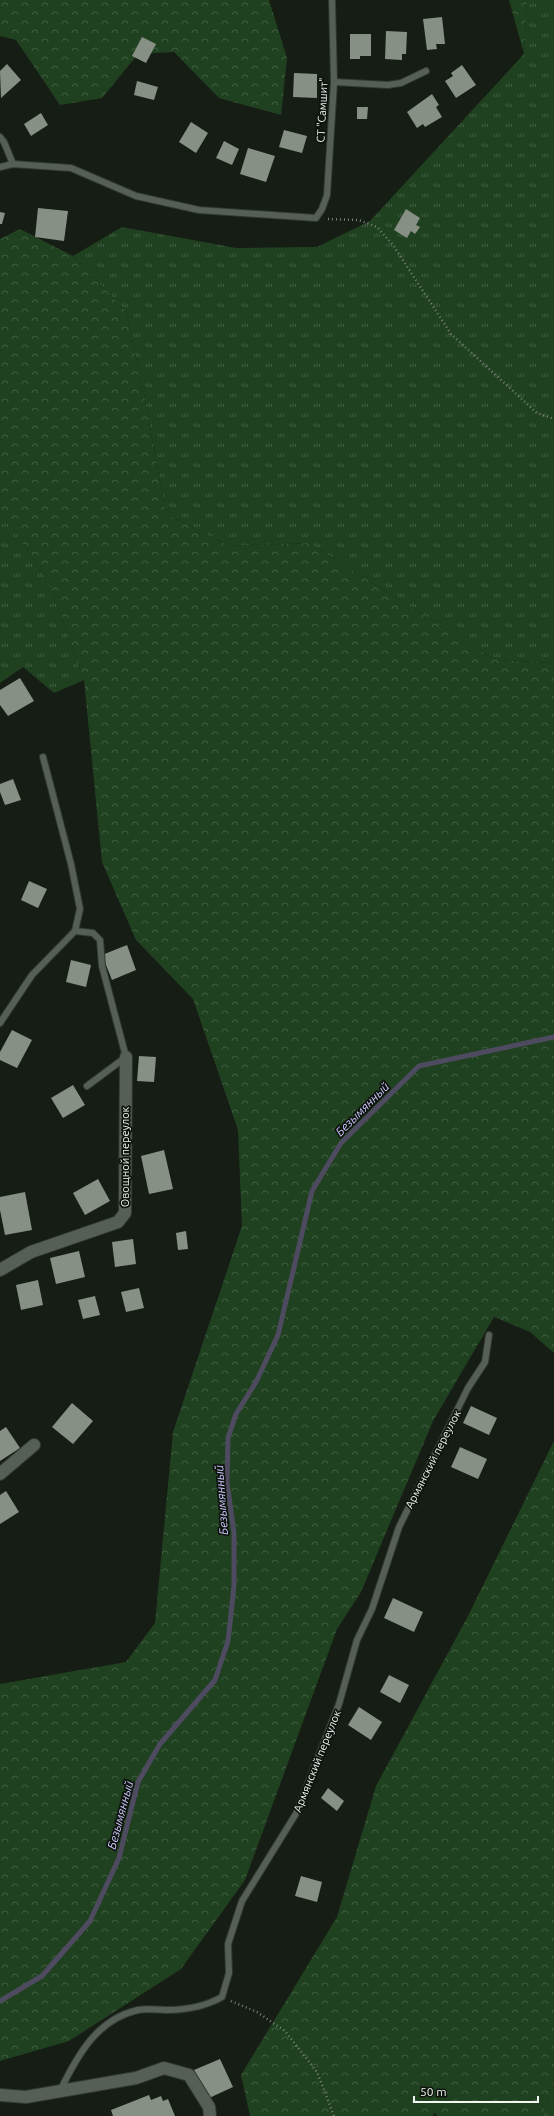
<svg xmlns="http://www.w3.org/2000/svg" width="554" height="2116" font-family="Ubuntu,sans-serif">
  <defs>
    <pattern id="grass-tufts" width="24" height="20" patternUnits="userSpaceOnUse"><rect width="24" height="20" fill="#204120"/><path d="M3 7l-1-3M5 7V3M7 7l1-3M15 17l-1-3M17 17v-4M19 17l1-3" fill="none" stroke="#415d41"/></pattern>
    <pattern id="forest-crowns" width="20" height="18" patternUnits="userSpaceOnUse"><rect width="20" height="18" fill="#204120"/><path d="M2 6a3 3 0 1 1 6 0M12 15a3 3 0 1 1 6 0" fill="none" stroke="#415d41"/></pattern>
  </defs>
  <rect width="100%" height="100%" fill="#161d15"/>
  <g fill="url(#grass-tufts)">
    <polygon points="527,0 554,0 554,663 495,660 309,543 229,546 166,514 143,389 126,311 73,256 122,227 236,248 317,247 370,221 524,54"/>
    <polygon points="0,509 50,584 84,680 54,693 23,667 0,683"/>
    <polygon points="554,2079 554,2116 542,2116"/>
  </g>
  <g fill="url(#forest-crowns)">
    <polygon points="0,0 269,0 287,58 281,115 219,98 174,52 138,54 102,98 60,105 16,40 0,36"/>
    <polygon points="509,0 527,0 524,54"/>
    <polygon points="20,229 73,256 126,311 143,389 166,514 229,546 309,543 495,660 554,663 554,1353 530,1332 494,1317 433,1421 361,1592 337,1629 245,1880 181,1969 69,2041 0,2061 0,1684 126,1662 155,1623 173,1432 242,1226 238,1130 193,999 136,940 102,862 84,680 50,584 0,509 0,239"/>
    <polygon points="554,1441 554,2079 542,2116 437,2116 435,2113 432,2116 250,2116 241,2075 337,1917 376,1786 468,1616"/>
  </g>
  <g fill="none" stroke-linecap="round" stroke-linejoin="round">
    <polyline stroke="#4e4a60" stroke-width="5" points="0,2001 42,1976 90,1921 119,1858 138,1782 160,1744 215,1680 228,1641 234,1586 234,1533 227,1482 228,1438 236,1414 256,1382 278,1335 312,1191 341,1143 419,1066 554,1037"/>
  </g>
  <g fill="#869085">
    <polygon points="442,17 445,44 436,44 437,49 427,50 423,19"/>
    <polygon points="386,31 407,32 406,54 402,54 402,60 385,59"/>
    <polygon points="350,34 371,34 371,56 360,56 360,59 350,59"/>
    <polygon points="142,37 156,44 146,63 132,56"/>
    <polygon points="7,64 21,80 1,98 0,71"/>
    <polygon points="462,65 476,85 456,98 445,81 453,76 451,73"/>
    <polygon points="294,73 317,74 317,98 293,97"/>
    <polygon points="137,81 158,87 154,100 134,95"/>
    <polygon points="432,94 439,105 436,107 442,117 425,127 423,124 417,128 407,112"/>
    <polygon points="357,107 368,107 367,119 357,119"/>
    <polygon points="41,113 48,125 31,136 24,124"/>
    <polygon points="191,122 208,133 196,153 179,142"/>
    <polygon points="284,130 307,136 302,153 279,147"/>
    <polygon points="224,141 239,149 232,165 216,158"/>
    <polygon points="248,148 275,156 266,182 240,174"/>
    <polygon points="38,208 68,211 64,241 35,237"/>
    <polygon points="406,209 420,218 416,225 420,227 415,234 411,231 407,238 394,230"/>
    <polygon points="0,212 5,213 2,224 0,224"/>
    <polygon points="20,678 34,701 8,716 0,705 0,690"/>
    <polygon points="13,779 21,800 5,805 0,792 0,784"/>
    <polygon points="29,881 47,889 38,908 21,900"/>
    <polygon points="127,945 136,970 112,980 102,955"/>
    <polygon points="71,960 91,965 86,987 66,982"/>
    <polygon points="12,1030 32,1040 17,1068 0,1060 0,1052"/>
    <polygon points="139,1056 156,1057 154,1082 137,1081"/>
    <polygon points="73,1085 85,1105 63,1118 51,1098"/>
    <polygon points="164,1150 173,1189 149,1194 141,1156"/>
    <polygon points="98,1179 110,1201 85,1215 73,1193"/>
    <polygon points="25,1192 32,1230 5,1235 0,1210 0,1197"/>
    <polygon points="186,1231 188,1249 178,1250 176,1233"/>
    <polygon points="133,1239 136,1264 115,1267 112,1242"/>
    <polygon points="79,1251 85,1277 56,1284 50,1258"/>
    <polygon points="38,1280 43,1305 21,1310 16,1285"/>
    <polygon points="139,1288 144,1308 126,1312 121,1292"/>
    <polygon points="95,1296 100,1315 83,1319 78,1300"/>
    <polygon points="72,1403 93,1421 73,1444 52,1427"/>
    <polygon points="471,1406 497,1418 489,1435 463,1423"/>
    <polygon points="6,1427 20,1448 0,1461 0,1431"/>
    <polygon points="460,1447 487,1459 478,1479 451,1467"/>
    <polygon points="6,1491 19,1512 0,1524 0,1495"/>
    <polygon points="393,1598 423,1612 414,1632 384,1618"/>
    <polygon points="389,1675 409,1685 400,1703 380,1692"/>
    <polygon points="359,1707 382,1722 371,1740 348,1725"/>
    <polygon points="328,1788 344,1801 337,1811 321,1798"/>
    <polygon points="301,1876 322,1882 317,1902 295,1896"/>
    <polygon points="220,2059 233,2087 207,2099 194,2070"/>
    <polygon points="149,2095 151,2100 161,2096 163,2101 168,2099 175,2116 113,2116 111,2110"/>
  </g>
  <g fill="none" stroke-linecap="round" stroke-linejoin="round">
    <defs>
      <g id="service">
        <polyline points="334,82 388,85 401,83 426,71"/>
        <polyline points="0,137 4,142 13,164"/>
        <polyline points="0,167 13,164 71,168 136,196 199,210 316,218 322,209 327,195 334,82 332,0"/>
        <polyline points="43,757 71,864 80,909 75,931"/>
        <polyline points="0,1023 32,975 75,931 93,933 100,940 102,966 126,1057 87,1086"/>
        <path d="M60,2091C77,2056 97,2019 138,2010C147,2008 157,2010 166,2010C185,2010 206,2006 222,1997L229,1973L228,1944L242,1901L297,1812L339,1704L357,1640L372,1609L399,1527L468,1388L485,1362L489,1335"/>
      </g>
      <g id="minor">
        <polyline points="0,1270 31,1252 118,1222 125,1213 126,1057"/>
        <polyline points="0,1474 34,1445"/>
        <polyline points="0,2095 26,2097 136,2078 164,2068 189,2075 209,2107 210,2116"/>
      </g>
    </defs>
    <use href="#service" stroke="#323832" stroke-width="8"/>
    <use href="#minor" stroke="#323832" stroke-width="14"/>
    <g stroke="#798079" stroke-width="2.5" stroke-dasharray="1 3" stroke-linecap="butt">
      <polyline points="328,219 359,220 377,227 393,245 451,334 537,413 554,419"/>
      <polyline points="231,2001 257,2012 285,2031 317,2072 334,2116"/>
    </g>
    <use href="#service" stroke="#565f56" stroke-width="6"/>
    <use href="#minor" stroke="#565f56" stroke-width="12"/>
  </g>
  <g text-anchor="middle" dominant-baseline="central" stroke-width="3.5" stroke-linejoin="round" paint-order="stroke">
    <g font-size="11" fill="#f0f6f0" stroke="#0d140d">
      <text transform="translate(322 110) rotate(-87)">СТ "Самшит"</text>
      <text transform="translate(125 1157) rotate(-90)">Овощной переулок</text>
      <text transform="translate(433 1459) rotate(-63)">Армянский переулок</text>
      <text transform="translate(317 1761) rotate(-68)">Армянский переулок</text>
    </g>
    <g font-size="12" font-style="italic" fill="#cdc5fe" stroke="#0d140d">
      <text transform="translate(362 1109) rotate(-45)">Безымянный</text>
      <text transform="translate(221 1500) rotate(-94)">Безымянный</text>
      <text transform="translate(120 1815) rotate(-75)">Безымянный</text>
    </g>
  </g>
  <path d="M414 2096v6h124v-6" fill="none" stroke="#f0f6f0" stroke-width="2"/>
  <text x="420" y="2096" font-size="12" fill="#f0f6f0" stroke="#0d140d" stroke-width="3" paint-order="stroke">50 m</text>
</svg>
